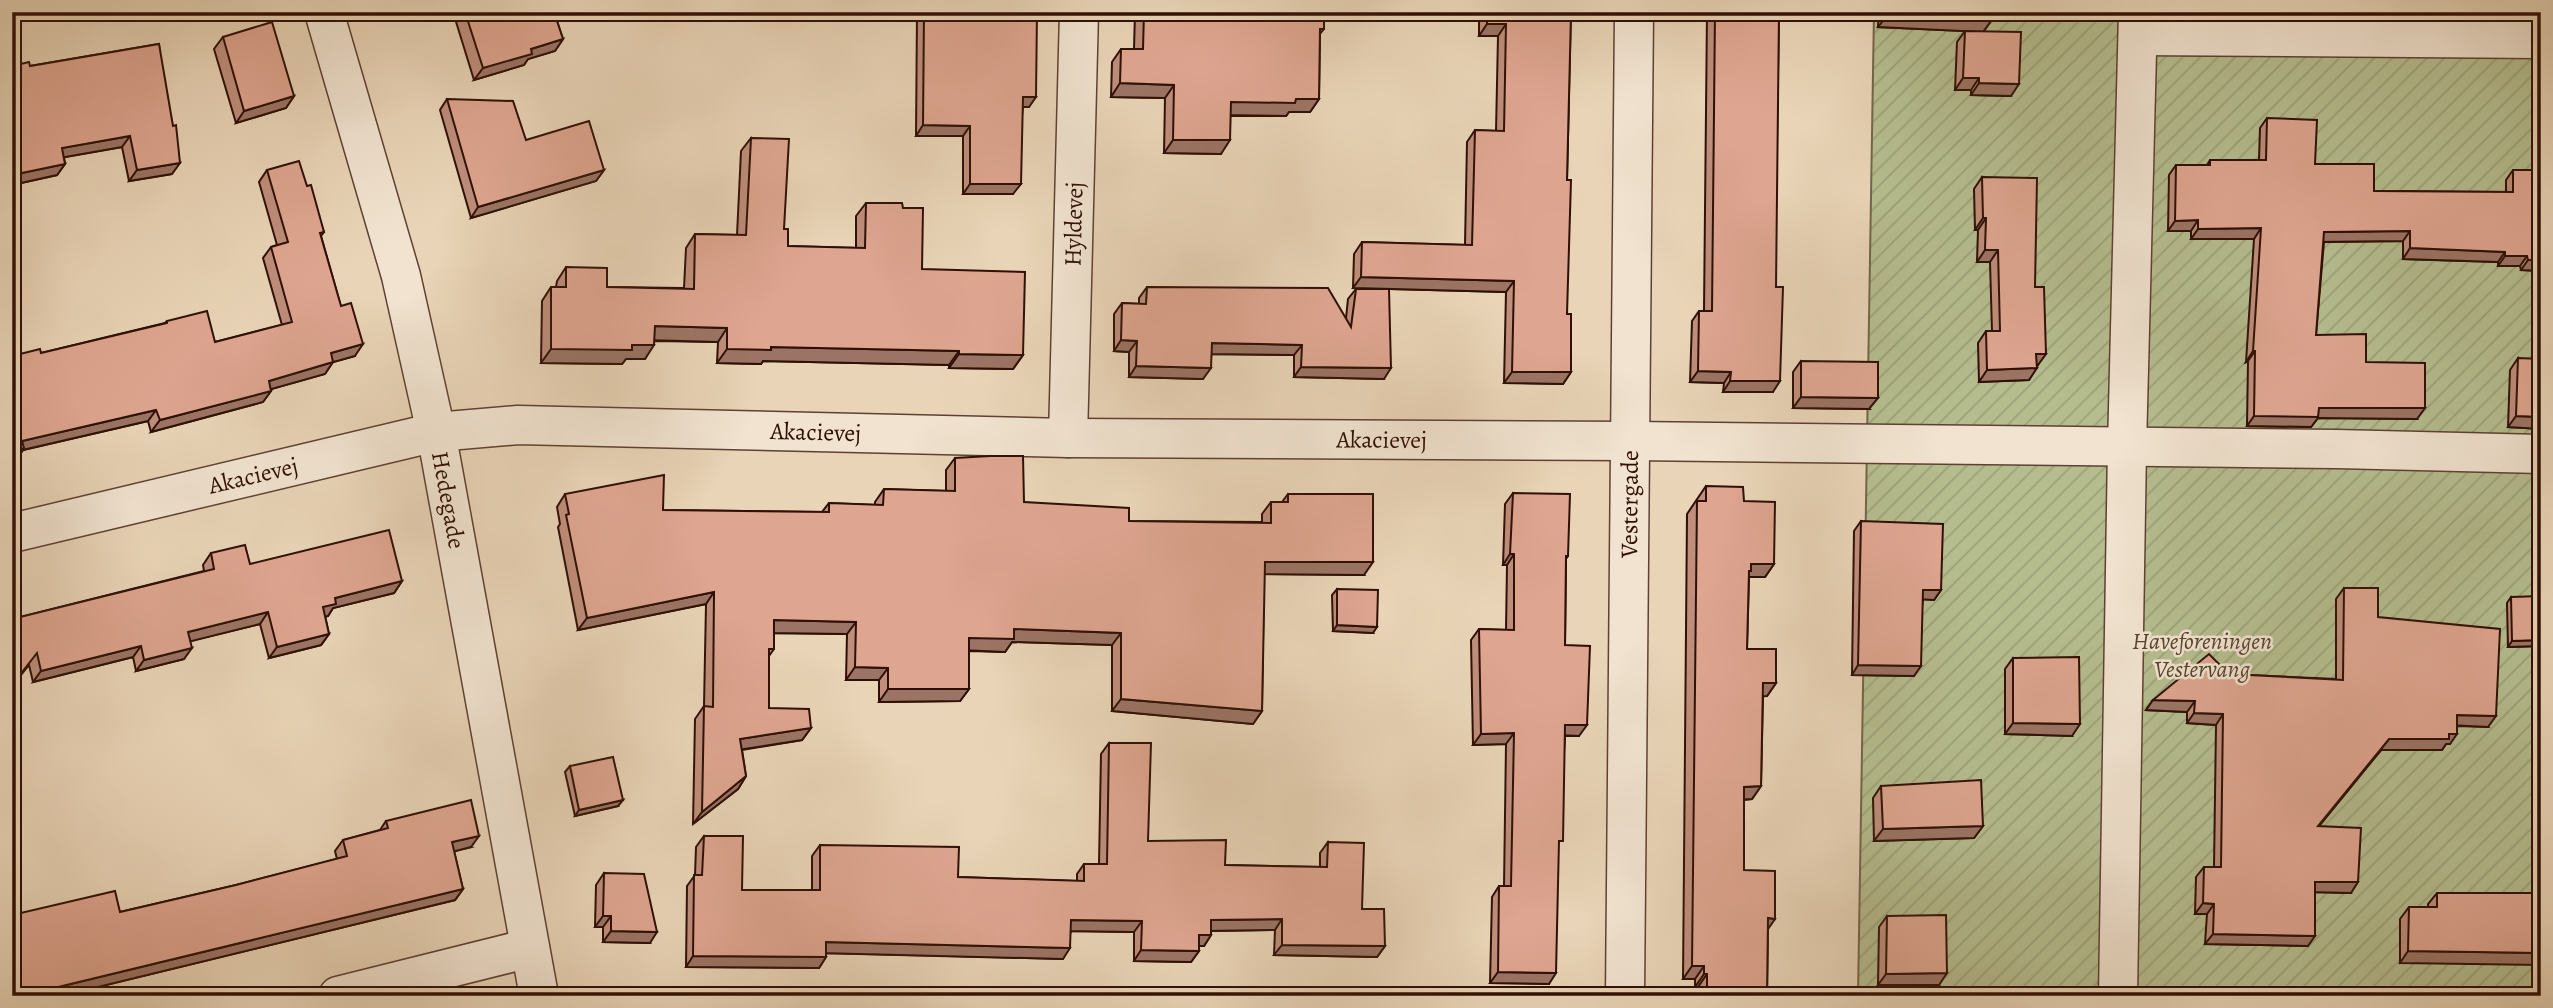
<svg xmlns="http://www.w3.org/2000/svg" width="2553" height="1008" font-family="Alegreya,serif">
  <defs>
    <pattern id="garden-furrows" width="10" height="10" patternUnits="userSpaceOnUse" patternTransform="scale(1.75)"><rect width="10" height="10" fill="#b5bd8f"/><path d="M-1 1l2-2M0 10L10 0M9 11l2-2" fill="none" stroke="#9ca17a"/></pattern>
  </defs>
  <rect width="100%" height="100%" fill="#e9d4b7"/>
  <filter id="stains"><feTurbulence type="fractalNoise" baseFrequency=".00286" numOctaves="4"/><feColorMatrix values="0 0 0 0 .2 0 0 0 0 .09 0 0 0 0 .02 0 0 0 .5 -.17"/></filter>
  <radialGradient id="worn" r=".72"><stop offset=".6" stop-color="#630" stop-opacity="0"/><stop offset="1" stop-color="#630" stop-opacity=".3"/></radialGradient>
  <polygon fill="url(#garden-furrows)" stroke="#72664a" stroke-width="2" points="1874,12 2541,12 2541,996 1858,996"/>
  <g fill="none" stroke-linecap="round" stroke-linejoin="round">
    <defs>
      <g id="minor">
        <path id="s1" d="M324,12L401,276L436,432L539,996"/>
        <polyline points="2138,36 2541,39"/>
        <path id="s2" d="M1068,438L1079,12"/>
        <path id="s3" d="M12,533L436,432L518,425L1068,438L1632,441L2337,449L2541,454"/>
        <polyline points="338,996 530,948"/>
        <path id="s4" d="M1625,996L1634,12"/>
        <polyline points="2118,996 2127,448 2138,12"/>
      </g>
    </defs>
    <use href="#minor" stroke="#5e4132" stroke-width="41"/>
    <use href="#minor" stroke="#f1e3d0" stroke-width="38"/>
  </g>
  <g fill="#bf8e7c" stroke="#2f1005" stroke-width="2">
    <polygon points="453,12 554,12 563,39 555,51 528,59 524,65 474,80"/>
    <polygon points="917,12 1037,12 1029,107 1023,107 1013,194 963,194 963,136 916,136"/>
    <polygon points="1135,12 1324,12 1324,29 1320,34 1319,99 1310,112 1289,112 1286,116 1230,116 1221,154 1164,153 1165,98 1111,97 1112,62 1121,49 1134,49"/>
    <polygon points="1479,12 1571,12 1567,180 1567,314 1571,372 1563,384 1504,383 1506,292 1353,288 1354,254 1362,242 1465,245 1467,142 1475,130 1496,131 1498,36 1479,36"/>
    <polygon points="1707,12 1779,12 1773,392 1723,392 1724,383 1690,382 1692,321 1699,311 1704,311"/>
    <polygon points="1879,12 1991,12 1991,21 1984,31 2011,96 1971,95 1971,90 1955,90 1957,42 1965,31 1878,27"/>
    <polygon points="223,37 294,96 286,108 236,123 214,49"/>
    <polygon points="159,44 172,174 129,181 122,147 64,157 65,164 57,175 12,185 12,66 30,66"/>
    <polygon points="447,99 526,140 604,170 596,181 471,218 440,110"/>
    <polygon points="2267,118 2315,164 2374,191 2506,192 2506,180 2513,170 2541,170 2541,271 2521,270 2520,266 2498,266 2498,262 2403,259 2403,241 2324,242 2316,335 2366,362 2417,419 2318,418 2311,427 2247,426 2248,361 2246,362 2254,239 2191,239 2191,231 2168,231 2169,175 2176,165 2207,165 2210,160 2259,160 2260,128"/>
    <polygon points="751,138 784,229 788,246 856,248 856,216 866,203 903,208 922,269 1023,355 1013,369 949,368 949,365 763,361 761,364 717,363 718,342 654,341 645,359 626,359 622,364 541,363 542,301 551,287 556,287 557,281 566,267 607,287 684,288 686,248 695,234 737,235 741,151"/>
    <polygon points="267,170 307,186 324,232 321,236 355,356 333,362 325,374 271,389 271,391 263,402 151,432 148,421 23,450 16,460 12,461 12,356 41,353 165,323 167,321 215,342 282,325 263,258 271,247 277,245 259,182"/>
    <polygon points="1982,177 2035,287 2038,365 2037,366 2029,380 1979,382 1978,343 1986,331 1992,331 1990,262 1977,262 1978,230 1975,230 1974,189"/>
    <polygon points="1147,287 1346,318 1348,299 1356,289 1384,379 1294,377 1294,355 1212,354 1203,379 1129,377 1129,352 1114,351 1114,314 1122,303 1139,304 1139,298"/>
    <polygon points="2518,358 2541,429 2508,427 2510,370"/>
    <polygon points="1801,361 1869,409 1793,408 1793,372"/>
    <polygon points="955,458 1024,502 1129,521 1262,522 1262,514 1271,502 1282,502 1288,494 1364,575 1264,574 1262,711 1253,724 1112,711 1112,645 1012,642 1005,652 969,651 969,689 960,701 879,702 879,680 846,680 847,634 774,633 774,649 769,656 769,708 811,728 802,740 742,750 746,776 738,789 693,824 695,719 704,706 706,604 578,630 558,527 560,524 557,507 565,494 663,510 822,512 829,503 875,505 875,502 884,489 946,491 946,470"/>
    <polygon points="1706,486 1744,501 1774,564 1765,577 1749,577 1747,649 1776,683 1767,696 1763,696 1761,786 1752,799 1744,800 1744,870 1768,928 1767,996 1698,996 1698,987 1695,987 1695,979 1683,979 1687,514"/>
    <polygon points="1513,493 1568,556 1566,559 1565,645 1579,736 1565,736 1558,848 1549,984 1490,983 1492,897 1499,886 1504,886 1506,744 1473,745 1471,640 1479,629 1506,630 1507,565 1503,565 1505,504"/>
    <polygon points="1861,521 1941,590 1934,600 1923,599 1914,676 1852,675 1854,531"/>
    <polygon points="211,553 250,564 402,581 394,593 333,608 328,616 325,616 329,634 321,645 269,658 260,624 190,641 184,659 136,671 133,657 33,682 29,665 12,686 12,619 204,571 203,565"/>
    <polygon points="2344,588 2378,617 2488,727 2457,726 2450,744 2446,744 2442,750 2381,750 2319,826 2351,893 2315,892 2308,946 2205,944 2207,914 2195,914 2196,877 2204,867 2214,867 2216,725 2187,723 2187,712 2146,710 2153,700 2229,674 2336,679 2336,599"/>
    <polygon points="1337,589 1373,633 1333,631 1332,595"/>
    <polygon points="2511,597 2541,646 2508,647 2507,603"/>
    <polygon points="2013,658 2072,736 2005,734 2005,669"/>
    <polygon points="1109,743 1148,841 1225,865 1320,867 1320,853 1328,842 1362,909 1385,946 1377,957 1274,955 1275,930 1211,931 1211,935 1204,946 1199,946 1199,951 1191,962 1134,961 1134,932 1071,931 1063,959 826,953 826,957 819,968 686,967 687,886 695,875 696,847 704,836 742,890 812,890 812,856 820,845 958,877 1077,881 1077,874 1084,864 1099,864 1101,754"/>
    <polygon points="570,766 618,806 575,816 565,772"/>
    <polygon points="1881,786 1983,826 1974,838 1874,841 1873,798"/>
    <polygon points="386,821 471,847 454,851 463,889 455,900 61,996 12,996 120,912 236,885 337,859 335,851 343,840 380,830"/>
    <polygon points="604,873 650,943 603,942 603,927 595,927 596,885"/>
    <polygon points="2437,893 2541,893 2400,963 2400,919 2409,907 2428,907 2428,904"/>
    <polygon points="1887,916 1939,985 1878,985 1879,927"/>
  </g>
  <g fill="#9b7465" stroke="#2f1005" stroke-width="2">
    <polygon points="1886,17 1991,21 1983,32 1878,27"/>
    <polygon points="1487,24 1506,24 1498,36 1479,36"/>
    <polygon points="563,39 555,51 528,59 524,65 474,80 483,68 531,49"/>
    <polygon points="1963,78 1979,78 1971,90 1955,90"/>
    <polygon points="1120,83 1174,85 1165,98 1111,97"/>
    <polygon points="1979,83 2019,84 2011,96 1971,95"/>
    <polygon points="294,96 286,108 236,123 244,111"/>
    <polygon points="1023,97 1036,97 1029,107 1016,107"/>
    <polygon points="1296,99 1319,99 1310,112 1289,112 1286,116 1221,115 1231,102"/>
    <polygon points="923,125 970,126 963,136 916,136"/>
    <polygon points="130,136 122,147 54,159 62,148"/>
    <polygon points="1173,140 1230,140 1221,154 1164,153"/>
    <polygon points="180,163 172,174 129,181 137,170"/>
    <polygon points="65,164 57,175 12,185 12,175"/>
    <polygon points="604,170 596,181 471,218 478,207"/>
    <polygon points="970,184 1021,184 1013,194 963,194"/>
    <polygon points="1983,218 1986,218 1978,230 1975,230"/>
    <polygon points="2198,220 2191,231 2168,231 2175,221"/>
    <polygon points="2261,228 2254,239 2191,239 2198,229"/>
    <polygon points="2410,231 2403,241 2317,242 2324,232"/>
    <polygon points="2410,248 2505,252 2498,262 2403,259"/>
    <polygon points="1985,250 1998,250 1990,262 1977,262"/>
    <polygon points="2505,256 2527,256 2520,266 2498,266"/>
    <polygon points="2528,260 2541,260 2541,271 2521,270"/>
    <polygon points="1361,277 1514,281 1506,292 1353,288"/>
    <polygon points="655,326 727,328 718,342 645,340"/>
    <polygon points="1121,340 1137,341 1129,352 1114,351"/>
    <polygon points="1212,343 1302,345 1294,355 1204,354"/>
    <polygon points="363,344 355,356 323,365 331,353"/>
    <polygon points="632,345 654,345 645,359 626,359 622,364 541,363 551,349"/>
    <polygon points="771,347 959,351 949,365 763,361 761,364 717,363 727,349"/>
    <polygon points="2253,351 2255,351 2248,361 2246,362"/>
    <polygon points="959,354 1023,355 1013,369 949,368"/>
    <polygon points="2036,354 2046,354 2038,365 2028,366"/>
    <polygon points="333,362 325,374 261,392 269,381"/>
    <polygon points="1136,366 1211,368 1203,379 1129,377"/>
    <polygon points="1301,367 1391,368 1384,379 1294,377"/>
    <polygon points="2037,368 2029,380 1979,382 1987,370"/>
    <polygon points="1698,371 1731,372 1724,383 1690,382"/>
    <polygon points="1512,372 1571,372 1563,384 1504,383"/>
    <polygon points="1730,381 1780,381 1773,392 1723,392"/>
    <polygon points="271,391 263,402 151,432 160,420"/>
    <polygon points="1801,397 1878,398 1869,409 1793,408"/>
    <polygon points="2319,408 2425,408 2417,419 2318,418 2311,427 2247,426 2254,416"/>
    <polygon points="156,410 148,421 23,450 16,460 12,461 12,451 22,441"/>
    <polygon points="2516,416 2541,417 2541,429 2508,427"/>
    <polygon points="1510,554 1514,554 1507,565 1503,565"/>
    <polygon points="1265,562 1373,562 1364,575 1256,574"/>
    <polygon points="1751,564 1774,564 1765,577 1747,577"/>
    <polygon points="402,581 394,593 333,608 328,616 315,619 323,607 335,598"/>
    <polygon points="1923,590 1941,590 1934,600 1916,599"/>
    <polygon points="714,592 706,604 578,630 587,618"/>
    <polygon points="268,612 260,624 180,644 188,632"/>
    <polygon points="774,620 856,622 847,634 766,633"/>
    <polygon points="1337,625 1377,627 1373,633 1333,631"/>
    <polygon points="1014,629 1121,633 1112,645 1012,642 1005,652 960,650 969,638"/>
    <polygon points="329,634 321,645 269,658 277,647"/>
    <polygon points="2541,640 2541,646 2508,647 2512,641"/>
    <polygon points="141,646 133,657 33,682 41,671"/>
    <polygon points="192,648 184,659 136,671 144,660"/>
    <polygon points="1858,665 1921,666 1914,676 1852,675"/>
    <polygon points="855,667 888,668 879,680 846,680"/>
    <polygon points="1763,683 1776,683 1767,696 1754,697"/>
    <polygon points="888,689 969,689 960,701 879,702"/>
    <polygon points="1121,699 1262,711 1253,724 1112,711"/>
    <polygon points="2153,700 2195,701 2187,712 2146,710"/>
    <polygon points="2194,713 2223,714 2216,725 2187,723"/>
    <polygon points="2457,715 2496,716 2488,727 2449,725"/>
    <polygon points="2013,723 2080,724 2072,736 2005,734"/>
    <polygon points="1565,725 1587,725 1579,736 1558,735"/>
    <polygon points="811,728 802,740 731,751 740,739"/>
    <polygon points="1514,733 1506,744 1473,745 1481,734"/>
    <polygon points="2449,734 2457,734 2450,744 2446,744 2442,750 2381,750 2310,837 2389,739"/>
    <polygon points="746,776 738,789 693,824 702,812"/>
    <polygon points="1761,786 1752,799 1735,800 1744,787"/>
    <polygon points="623,800 618,806 575,816 579,810"/>
    <polygon points="1983,826 1974,838 1874,841 1883,829"/>
    <polygon points="479,836 471,847 444,854 452,842"/>
    <polygon points="2315,882 2358,882 2351,893 2308,892"/>
    <polygon points="463,889 455,900 61,996 21,996"/>
    <polygon points="2203,903 2214,904 2207,914 2195,914"/>
    <polygon points="603,916 611,916 603,927 595,927"/>
    <polygon points="1768,918 1775,919 1766,932"/>
    <polygon points="1282,919 1275,930 1204,931 1211,920"/>
    <polygon points="1071,920 1142,921 1134,932 1064,931"/>
    <polygon points="611,931 657,932 650,943 603,942"/>
    <polygon points="2213,934 2315,936 2308,946 2205,944"/>
    <polygon points="1199,935 1211,935 1204,946 1192,946"/>
    <polygon points="826,942 1070,948 1063,959 819,953"/>
    <polygon points="1282,945 1385,946 1377,957 1274,955"/>
    <polygon points="1141,950 1199,951 1191,962 1134,961"/>
    <polygon points="2408,951 2541,953 2541,965 2400,963"/>
    <polygon points="693,956 826,957 819,968 686,967"/>
    <polygon points="1692,966 1704,966 1695,979 1683,979"/>
    <polygon points="1498,972 1556,973 1549,984 1490,983"/>
    <polygon points="1947,973 1939,985 1878,985 1886,974"/>
    <polygon points="1704,974 1707,974 1698,987 1695,987"/>
  </g>
  <g fill="#dea590" stroke="#2f1005" stroke-width="2">
    <polygon points="465,12 554,12 563,39 531,49 532,54 483,68"/>
    <polygon points="924,12 1037,12 1036,97 1023,97 1021,184 970,184 970,126 923,125"/>
    <polygon points="1144,12 1324,12 1324,29 1320,29 1319,99 1296,99 1295,103 1231,102 1230,140 1173,140 1174,85 1120,83 1121,49 1143,49"/>
    <polygon points="1487,12 1571,12 1567,180 1571,180 1567,314 1571,314 1571,372 1512,372 1514,281 1361,277 1362,242 1472,245 1475,130 1504,131 1506,24 1487,24"/>
    <polygon points="1715,12 1779,12 1776,287 1783,287 1780,381 1730,381 1731,372 1698,371 1699,311 1712,311"/>
    <polygon points="1886,12 1991,12 1991,21 1886,17"/>
    <polygon points="272,22 294,96 244,111 223,37"/>
    <polygon points="1965,31 2021,32 2019,84 1979,83 1979,78 1963,78"/>
    <polygon points="159,44 173,126 176,125 180,163 137,170 130,136 62,148 65,164 12,175 12,66 29,62 30,66"/>
    <polygon points="447,99 513,101 526,140 589,121 604,170 478,207"/>
    <polygon points="2267,118 2317,120 2315,164 2374,164 2374,191 2513,192 2513,170 2541,170 2541,260 2528,260 2527,256 2505,256 2505,252 2410,248 2410,231 2324,232 2316,335 2366,334 2366,362 2425,363 2425,408 2319,408 2318,417 2254,416 2255,351 2253,351 2261,228 2198,229 2198,220 2175,221 2176,165 2210,165 2210,160 2266,160"/>
    <polygon points="751,138 789,139 784,229 788,229 788,246 865,248 866,203 902,203 903,208 923,208 922,269 1025,272 1023,355 959,354 959,351 771,347 771,350 727,349 727,328 655,326 654,345 632,345 632,350 551,349 551,287 566,287 566,267 607,268 607,287 694,289 695,234 746,235"/>
    <polygon points="299,161 307,186 311,185 324,232 320,233 341,306 351,303 363,344 331,353 333,362 269,381 271,391 160,420 156,410 22,441 24,448 12,451 12,356 40,349 41,353 167,323 167,321 207,311 215,342 292,322 271,247 288,242 267,170"/>
    <polygon points="1982,177 2037,178 2035,287 2044,287 2046,354 2036,354 2037,368 1987,370 1986,331 2000,331 1998,250 1985,250 1986,218 1983,218"/>
    <polygon points="1147,287 1328,288 1351,327 1356,289 1389,289 1391,368 1301,367 1302,345 1212,343 1211,368 1136,366 1137,341 1121,340 1122,303 1146,304"/>
    <polygon points="2518,358 2541,359 2541,417 2516,416"/>
    <polygon points="1801,361 1878,362 1878,398 1801,397"/>
    <polygon points="990,456 1023,456 1024,502 1129,508 1129,521 1271,523 1271,502 1288,502 1288,494 1373,494 1373,562 1265,562 1262,711 1121,699 1121,633 1014,629 1014,639 969,638 969,689 888,689 888,668 855,667 856,622 774,620 774,649 769,649 769,708 809,709 811,728 740,739 746,776 702,812 704,706 713,707 714,592 587,618 566,515 569,514 565,494 664,475 663,510 829,512 829,503 883,505 884,489 955,491 955,458"/>
    <polygon points="1706,486 1743,487 1744,501 1775,502 1774,564 1751,564 1751,571 1749,571 1747,649 1776,649 1776,683 1763,683 1761,786 1744,787 1744,870 1775,871 1775,919 1768,918 1767,996 1707,996 1707,974 1704,974 1704,966 1692,966 1697,501 1706,501"/>
    <polygon points="1513,493 1570,494 1568,556 1566,556 1565,645 1590,646 1587,725 1565,725 1563,841 1559,841 1556,973 1498,972 1499,886 1511,886 1514,733 1481,734 1479,629 1514,630 1514,554 1510,554"/>
    <polygon points="1861,521 1943,524 1941,590 1923,590 1921,666 1858,665"/>
    <polygon points="389,530 402,581 335,598 336,604 323,607 329,634 277,647 268,612 188,632 192,648 144,660 141,646 41,671 37,653 12,685 12,619 214,569 211,553 245,545 250,564"/>
    <polygon points="2344,588 2378,588 2378,617 2500,629 2496,716 2457,715 2457,734 2449,734 2449,739 2389,739 2318,826 2361,828 2358,882 2315,882 2315,936 2213,934 2214,904 2203,903 2204,867 2221,867 2223,714 2194,713 2195,701 2153,700 2209,654 2229,674 2343,680"/>
    <polygon points="1337,589 1378,590 1377,627 1337,625"/>
    <polygon points="2541,596 2541,640 2512,641 2511,597"/>
    <polygon points="2079,657 2080,724 2013,723 2013,658"/>
    <polygon points="1109,743 1151,743 1148,841 1226,840 1225,865 1327,867 1328,842 1364,843 1362,909 1384,909 1385,946 1282,945 1282,919 1211,920 1211,935 1199,935 1199,951 1141,950 1142,921 1071,920 1070,948 826,942 826,957 693,956 694,875 702,875 704,836 743,836 742,890 820,890 820,845 959,847 958,877 1084,881 1084,864 1107,864"/>
    <polygon points="613,757 623,800 579,810 570,766"/>
    <polygon points="1981,780 1983,826 1883,829 1881,786"/>
    <polygon points="471,800 479,836 452,842 463,889 21,996 12,996 12,915 115,891 120,912 236,885 347,856 343,840 388,828 386,821"/>
    <polygon points="604,873 644,874 657,932 611,931 611,916 603,916"/>
    <polygon points="2437,893 2541,893 2541,953 2408,951 2409,907 2437,907"/>
    <polygon points="1946,915 1947,973 1886,974 1887,916"/>
  </g>
  <g text-anchor="middle" dominant-baseline="central" stroke-width="5" stroke-linejoin="round" paint-order="stroke">
    <g font-size="24" fill="#2f1005" stroke="#f1e3d0">
      <text stroke="none"><textPath href="#s2" startOffset="214">Hyldevej</textPath></text>
      <text stroke="none"><textPath href="#s3" startOffset="816">Akacievej</textPath></text>
      <text stroke="none"><textPath href="#s3" startOffset="1382">Akacievej</textPath></text>
      <text stroke="none"><textPath href="#s3" startOffset="248">Akacievej</textPath></text>
      <text stroke="none"><textPath href="#s1" startOffset="504">Hedegade</textPath></text>
      <text stroke="none"><textPath href="#s4" startOffset="492">Vestergade</textPath></text>
    </g>
    <g font-size="24" font-style="italic" fill="#57442e" stroke="#f1e3d0">
      <text x="2202" y="641">Haveforeningen<tspan x="2202" dy="28">Vestervang</tspan></text>
    </g>
  </g>
  <rect width="2553" height="1008" fill="none" stroke="#e9d4b7" stroke-width="42"/>
  <rect x="14" y="14" width="2525" height="980" fill="none" stroke="#2f1005" stroke-width="3.5"/>
  <rect x="21" y="21" width="2511" height="966" fill="none" stroke="#2f1005" stroke-width="2"/>
  <rect width="100%" height="100%" filter="url(#stains)"/>
  <rect width="100%" height="100%" fill="url(#worn)"/>
</svg>
